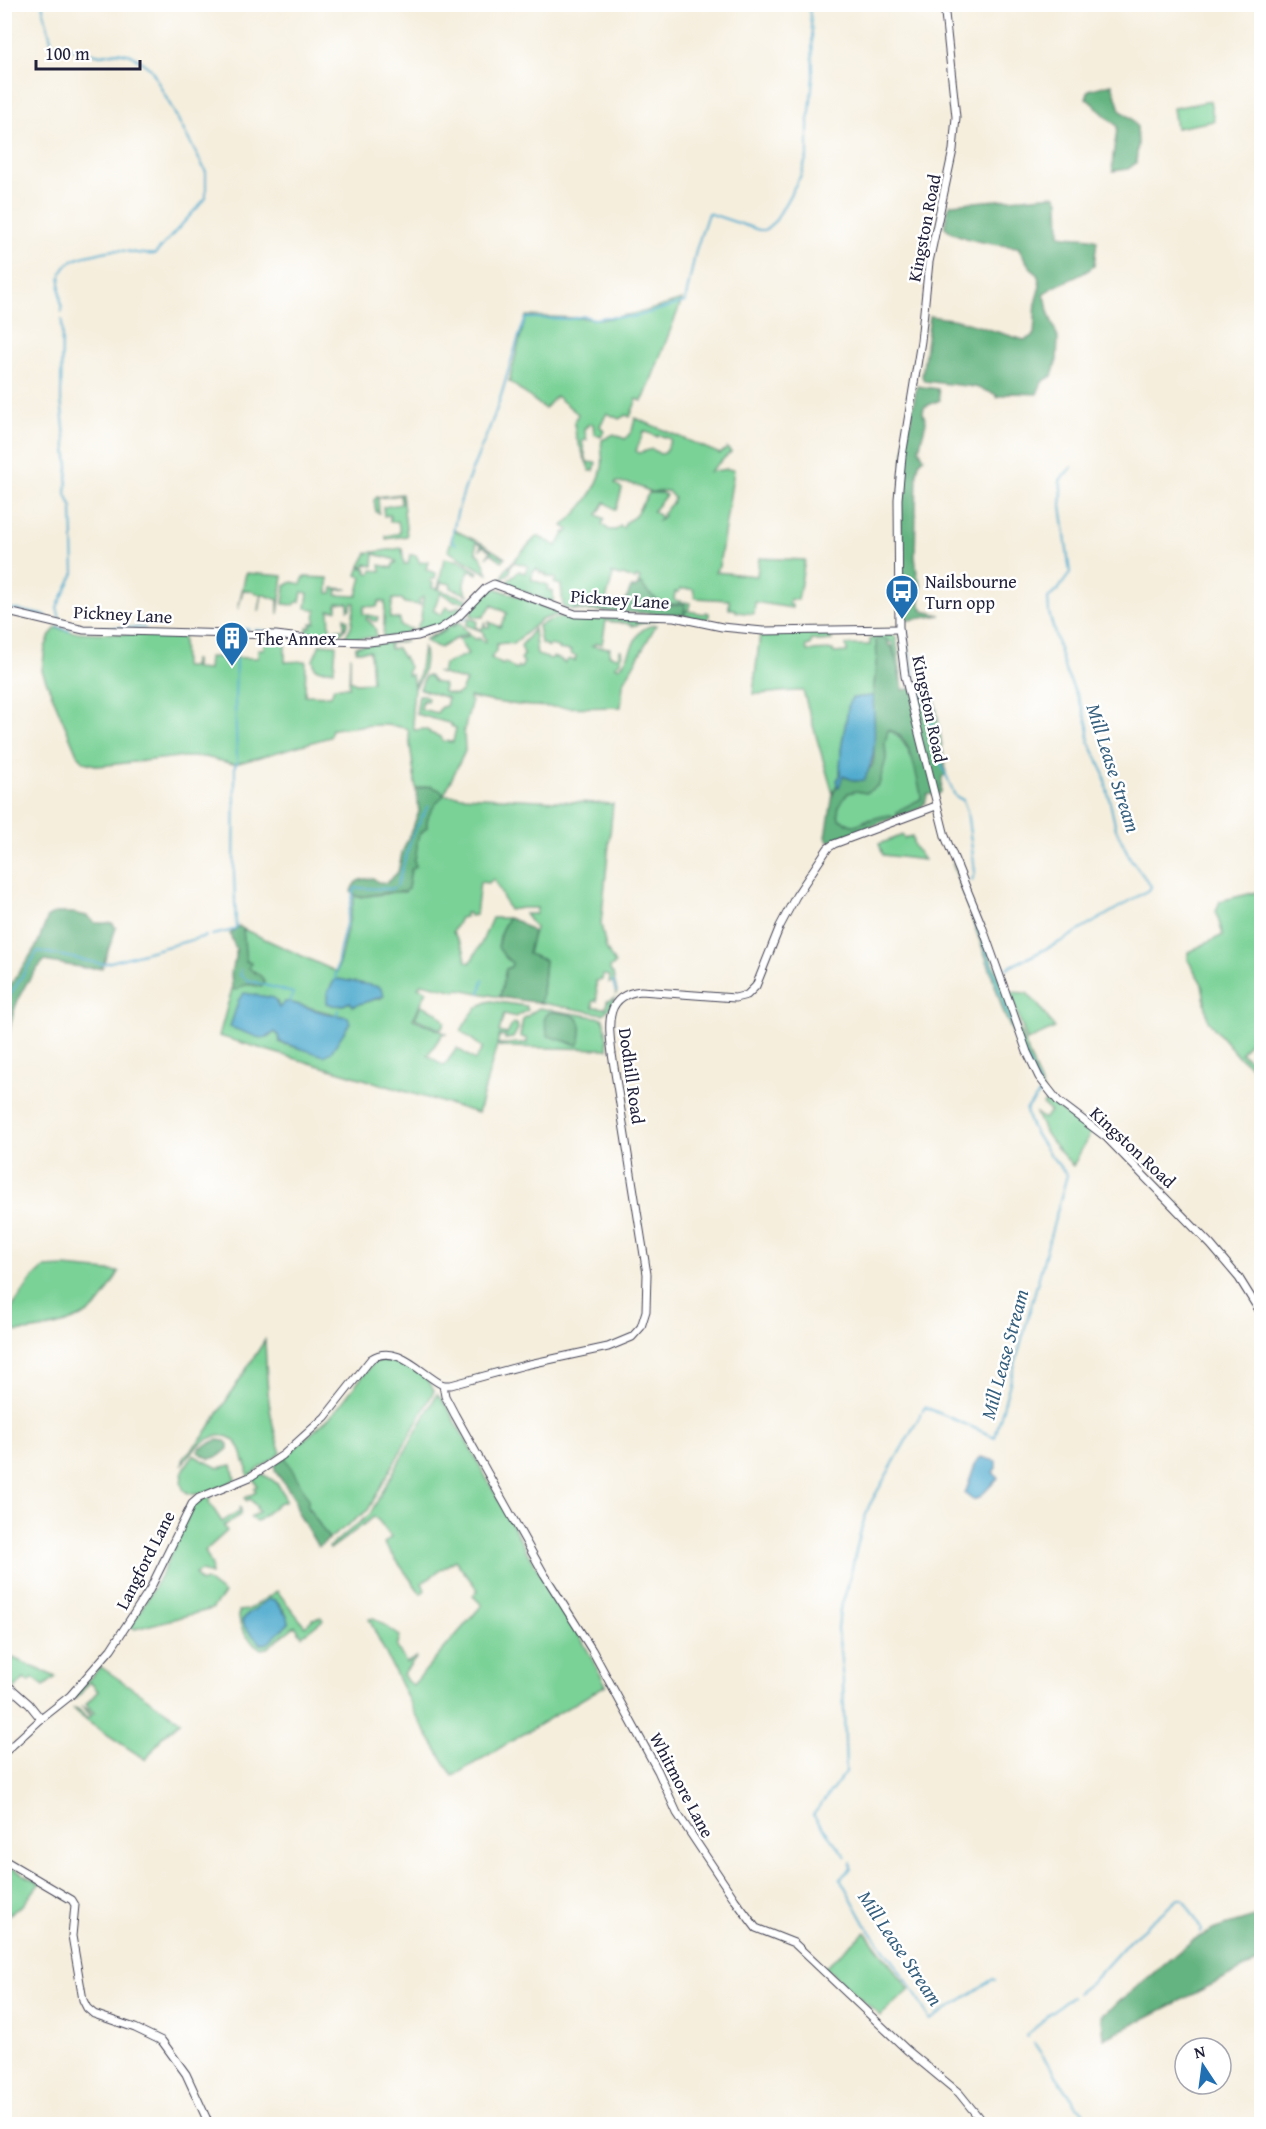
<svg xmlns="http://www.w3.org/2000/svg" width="1266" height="2129" font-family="'Gentium Book Plus',serif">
  <rect width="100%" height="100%" fill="#fff"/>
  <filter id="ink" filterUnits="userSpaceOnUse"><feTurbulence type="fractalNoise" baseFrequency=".0167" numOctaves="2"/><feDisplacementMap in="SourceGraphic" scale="12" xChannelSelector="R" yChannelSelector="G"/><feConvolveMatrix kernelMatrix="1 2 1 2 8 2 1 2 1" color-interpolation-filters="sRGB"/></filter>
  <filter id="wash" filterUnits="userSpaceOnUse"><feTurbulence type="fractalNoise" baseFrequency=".008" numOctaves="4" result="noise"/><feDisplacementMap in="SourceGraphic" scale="24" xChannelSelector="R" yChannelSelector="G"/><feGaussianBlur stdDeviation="1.35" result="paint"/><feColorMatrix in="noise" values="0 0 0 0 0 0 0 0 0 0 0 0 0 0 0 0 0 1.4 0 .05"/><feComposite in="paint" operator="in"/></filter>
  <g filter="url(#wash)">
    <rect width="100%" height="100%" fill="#f5eedd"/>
    <g fill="#7ad297" stroke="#4e7a69" stroke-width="1.5" fill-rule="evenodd">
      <polygon points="1210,101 1214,121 1176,128 1173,108"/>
      <polygon points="682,300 645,396 642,401 637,399 630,417 626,415 619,419 607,413 600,426 604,431 601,437 594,434 593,424 587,425 587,427 584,428 587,440 582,441 587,462 596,463 594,471 590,471 576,437 574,423 578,414 556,396 545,409 509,381 526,316 605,319 643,312"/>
      <path d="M635,418L720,454L727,448L731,452L709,472L726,469L734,470L719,566L715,572L757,576L759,558L805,560L798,600L790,599L789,604L792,605V608L755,602L754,614L737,612L734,609H729V600L695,598L693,589H680L679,592H675L674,600L690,603L688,611L704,614L705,612L709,613V616L706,620L684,615L686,611L681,603C667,607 648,598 642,584L637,587L640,578L636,577L635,580L623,575L620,576L611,573L613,575L605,603L573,610L563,607L561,585L554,583L556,579L545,575L546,573H540V571L536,569L535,571H532V580L548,585L547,590L553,591V603L507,585L510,578L519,571L525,573L528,566L514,562L510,567V572L500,582L506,569L537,536L557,546L565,532L567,533L569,530L563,526C579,511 597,492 602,468C604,458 600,450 602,440L614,434L625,439L632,431ZM644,431L658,437L659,435L671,439L665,453L660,454L652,449L639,453L636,451ZM616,482L633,484L651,492L668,491L674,498L673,502L662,514L664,516L657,522L661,517L653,511L666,495L661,493H649L634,517L626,522L623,528L620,526L616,530H609L602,524L605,519L597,515L605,502L616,510L622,489L615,483Z"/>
      <polygon points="402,494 407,536 386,539 386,536 400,533 398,521 390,522 390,515 384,516 383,507 401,504 400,495 378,498 379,513 376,512 374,500 377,497"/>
      <polygon points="454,530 481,543 505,558 502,561 491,553 487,557 491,551 483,546 480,549 481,544 476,542 476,553 481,556 488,574 448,551"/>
      <path d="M402,548L404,564H408L410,555H416L420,563L428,561L426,570L436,573L435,579H431L430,581L433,583L432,588L438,589L444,558L460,561L478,572L477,574L470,570C465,580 460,585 468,595L451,588V584L441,582L439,590L468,599L465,602L455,601L441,593L433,610L441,615L446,607L452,610L459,606L462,610L436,628L420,633L416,629L421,619L423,597L419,600L420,605L404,603L402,599H393L390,618L400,619V626L412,629L407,632V634L383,638L385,602L379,601L377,607L364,606L363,614L378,617L377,621H373L367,617L366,619C373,625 377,627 376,637L344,639L351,627L355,603H352L350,609L348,610V603H337V610H329L330,630L344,629V618L348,620L346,628L336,638L306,635L307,627H311V623H315L316,610L306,608L308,593L302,592L300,602H297L294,605L283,604L285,586L292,582L301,584L304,577L328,578V593H332L333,588L348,589L337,590L336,595L357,596L362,577L357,575L360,567L367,569L366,572L371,574L372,570L381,571L380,565L392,568L393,564L397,562L393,559L374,554L373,566L366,564L365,567L360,566L367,553Z"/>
      <polygon points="246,573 283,576 278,614 278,600 262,594 259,612 261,596 255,592 243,590 238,609"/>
      <path d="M495,588L563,613L541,620L513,644L506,643L497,644V649L491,658L503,665L505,662L516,670L518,667L521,668L524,662L521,660L524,654L521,646L534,629L537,655L551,659L553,657L562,660V662L565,663L569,659L575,661L576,656L570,654L571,651L558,649V647L550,645L549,647L541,643L538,626C550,619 565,614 577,618L659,619L632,626V624L606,621L602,644L596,643L592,646L610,648L609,655L618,657L620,650H622C621,658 622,663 615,666L619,668C636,652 631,627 656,625L623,684L621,707C571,708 520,709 470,697L471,703L464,731L465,751L444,795L613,804L601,924L606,948L615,964L610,968L611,973H613L617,992L616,994L613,982L609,983L610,976L603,975L602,980L596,981L597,1001H593V1007L606,1008L607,1001L615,998L610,1008L603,1014L541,1003L545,960L527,954L535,928L525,914H536L537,908H522L509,910L494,879L488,883L480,882L476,915L470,916L469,913H465V917L460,918L453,932L464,950L466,961L470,963L481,944L492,918H508L501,931L504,956L512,963V967L506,969L500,997L459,989L456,991L422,983L418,987L427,991L413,1019L447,1034L443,1033L428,1055L444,1066L457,1048L475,1060L483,1048L461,1031C468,1018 476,1004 491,1001L526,1006L528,1010L516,1017L504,1014L499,1032L507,1034L513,1023L517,1024L518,1029L513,1038L505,1039L506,1037L500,1035L497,1043C507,1047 516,1041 527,1043V1039L520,1036L523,1019L539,1008L602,1018L605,1023L608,1049L502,1047L497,1045L478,1113L219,1036L232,989H237C245,982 251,985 261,987L256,972L250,970L244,951L243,929L337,972L355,895L358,897L385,894L408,888C412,868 412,840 427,827C425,815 435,803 444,795C438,786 427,785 416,789L408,729C382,721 358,727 332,729L330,737L239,763L233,764L205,757H178L99,766L84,762L77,754L42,671L45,648L50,635L56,628L73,632L183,636L184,667H193V660H195V669L208,670L209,657L258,658V649H264V639L261,637L285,638V662L306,661L305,695L331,696L334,687H349L350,656V680L356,683L372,682L370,651H356V646L406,641L389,644L390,649L397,648L403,658L404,657L409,667L407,675H412L414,688L419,675L423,646C427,659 424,679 414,688L412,711L414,730L425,729L430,732V733L441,737L443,741L453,742L456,728L451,726L452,724L416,714L419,695H424L428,698L427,701L423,700L421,709L437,713L441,707L446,706L448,698L420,689L425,676H430L434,682L443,684L444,686L443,692L456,695L461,691L466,681L436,672L442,674L444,664L468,654L458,639L471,635L476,640L478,638L485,642L486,640L483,637L484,635L482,631L466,625L469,618L477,621L476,628L482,629L485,622V627H489V622L500,627L507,613L492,605L483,617H475L470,614L484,595ZM335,980L363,984L381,998L355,1004L348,1002L342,1005H333L327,993ZM239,999L277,1001L279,1008H281L289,1002L334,1014L349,1023L331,1052L298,1048L280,1043L278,1035L275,1032L267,1037L230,1027Z"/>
      <polygon points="459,621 450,628 460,623 469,634 460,636 440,648 425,641 447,630 424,640"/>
      <path d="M774,633H830L832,640L819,641L812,640L810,645L806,646L807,651L833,650L834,653L847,652L846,645H870V639H873V633L892,634L896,638L903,690L892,642H888L887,639L876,641L877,656L873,696L859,697L849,703L841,750L840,775L833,794L803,691C786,690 770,694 753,694L760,634Z"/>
      <polygon points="320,644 336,645 334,670 320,670 315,668 313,660"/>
      <path d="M887,730C908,734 921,780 921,799L897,812V816L893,818L890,815L866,820L856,825H849L839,819L838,807L848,793L856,791L866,793L886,759L885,743Z"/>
      <polygon points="903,835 904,838 912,836 914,846 924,860 883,855 879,844"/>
      <polygon points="952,862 967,896 1044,1093 1041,1094 1004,1014 990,969"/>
      <polygon points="1261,891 1261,1035 1257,1046 1250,1041 1241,1053 1261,1068 1261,1074 1238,1056 1208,1021 1202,984 1188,960 1188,952 1223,935 1216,912 1220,901"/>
      <polygon points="1010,992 1027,993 1039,1006 1055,1028 1027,1041"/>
      <polygon points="421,1005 437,1012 445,1022 442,1028 437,1028 415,1018"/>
      <path d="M1046,1101L1092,1130L1073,1166C1058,1150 1043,1134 1036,1113L1044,1119L1050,1111L1043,1105Z"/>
      <path d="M65,1267L119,1272C111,1285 102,1305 88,1313C66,1326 34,1331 9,1332L5,1339V1318L32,1279L44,1268Z"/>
      <path d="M265,1340C267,1381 267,1414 281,1453L248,1477L246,1462H244C243,1458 242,1452 240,1448C224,1421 193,1445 182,1465L184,1457L203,1437Z"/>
      <path d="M384,1359C403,1361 426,1372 434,1391L368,1510L329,1539L308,1507L285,1457L333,1414L373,1363Z"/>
      <polygon points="437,1394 448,1408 530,1557 576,1629 606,1685 453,1776 416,1716 369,1619 374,1618 400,1636 397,1647 406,1663 417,1657 403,1674 407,1681 413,1685 482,1605 473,1596 478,1590 455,1560 422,1583 425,1590 421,1594 384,1543 391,1537 379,1521 374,1517 330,1549 329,1547 370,1514"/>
      <path d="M193,1455L218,1468L232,1465L235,1479C223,1488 175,1510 182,1475C183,1468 189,1462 193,1455Z"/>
      <path d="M260,1474C273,1478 284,1487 285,1502H280L256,1522L250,1517L259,1512L256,1508L257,1507L250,1499L246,1501L245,1498L256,1492L254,1488L257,1486L253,1478Z"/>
      <polygon points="210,1496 209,1502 222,1522 240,1510 240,1507 241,1510 240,1515 224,1526 227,1531 205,1551 212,1566 211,1574 201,1571 195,1574 201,1582 206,1580 224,1594 212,1609 135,1629 131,1627 163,1571 192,1508 200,1500"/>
      <path d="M277,1591L305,1626L313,1619L321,1617L323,1620L302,1636L295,1626L267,1648L261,1649C247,1639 238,1629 239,1611L248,1610ZM271,1599C279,1601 288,1615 289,1623L266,1644H261L243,1619Z"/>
      <polygon points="4,1654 56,1677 44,1686 33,1678 29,1682 24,1679 15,1689 5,1679"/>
      <polygon points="101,1667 181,1721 162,1737 146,1760 88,1722 74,1709 79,1710 87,1719 90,1716 82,1707 86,1708 91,1714 94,1713 86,1704 98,1691 90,1682 76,1699 73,1695"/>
      <polygon points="4,1864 40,1883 23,1905 5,1917"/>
      <polygon points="865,1932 910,1990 880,2016 825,1967"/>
    </g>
    <g fill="#63b480" stroke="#426b5e" stroke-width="1.5">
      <path d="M1112,84L1120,110L1132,119L1137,127L1138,143L1136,163L1128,169L1113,171C1110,159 1117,141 1117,126L1086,98L1089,90Z"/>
      <path d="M1056,195L1059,201L1060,235C1073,238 1085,235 1097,240L1094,266C1079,279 1058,282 1043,294L1046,299L1048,311L1058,338L1057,360L1052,376L1042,382L1037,394L1012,393L997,397L995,394L975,387L924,381L922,376L930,316L958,320L1024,340L1034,336L1036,300L1040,286L1038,276L1028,264L1018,247C998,245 959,241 945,227L947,211L951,204Z"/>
      <polygon points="917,386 938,389 940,400 924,407 923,413 926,422 919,449 924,458 919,463 917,472 915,556 917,574 921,585 920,605 923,611 941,615 903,621 900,499 904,453"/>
      <path d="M639,584H642C647,595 663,605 675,605C679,605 682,604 685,604L684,615L573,610L579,604H624L631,588L637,587Z"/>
      <path d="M879,637L887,639L889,646H892L903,690C921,686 924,684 935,699L946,774L942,777L941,792L938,795L927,794C927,810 910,812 897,816L899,810L921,799V794C915,773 912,734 888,730L885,743L886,759L879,785L866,793L856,791L848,793C841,802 836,807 839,819C843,820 848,824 852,825C858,826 878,815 890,815L893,818L828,842L826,837L833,794L843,776L856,781L872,766L874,757L873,696L877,656L876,641Z"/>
      <path d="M430,786L440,790L444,795C436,803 425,815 427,827C413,840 419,840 416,855C414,865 413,857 416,866L411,870L408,888L405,892C391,890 372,896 358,897L351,892C354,879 362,879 373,878L378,882L387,883L398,872L402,853L419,812L416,789Z"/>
      <path d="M55,913H72L87,916L95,923H112L116,928L102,968H85L44,961C14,992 10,1021 5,1061V993L36,947L48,917Z"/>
      <polygon points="508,918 519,922 533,932 528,954 545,960 541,1003 500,997 506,969 511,967 512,963 504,956 498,947 501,931"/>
      <path d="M239,926L243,929L246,961L251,963L249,968C255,974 263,974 265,984L261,987C251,984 245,982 237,990L232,989L231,971L236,958V950L230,934Z"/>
      <path d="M555,1012C564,1013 580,1014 581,1026C582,1031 580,1037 580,1042L578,1045L548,1036L544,1019L548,1013Z"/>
      <polygon points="217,1440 225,1441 228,1444 228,1449 219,1456 210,1459 198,1452 201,1447"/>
      <polygon points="285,1457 308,1498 308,1507 329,1539 318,1547 298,1513 294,1497 275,1471 275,1464"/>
      <polygon points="1261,1915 1261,1960 1104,2039 1102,2016 1193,1940 1215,1929"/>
    </g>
    <g fill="#51accf" stroke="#3a6785" stroke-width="1.5">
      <path d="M873,696C874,727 879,752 864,780L856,781L843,776L839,787L837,786V780L840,775L841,750L849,703L852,698Z"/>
      <path d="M338,979L380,987L384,996L353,1006L350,1002C343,1006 335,1007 327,1003V993L334,981Z"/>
      <polygon points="244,993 274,998 279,1008 285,1002 289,1002 325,1013 348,1017 350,1023 331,1052 324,1056 280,1042 278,1035 275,1032 267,1037 260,1038 230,1027 239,999"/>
      <polygon points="981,1457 996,1461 996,1468 993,1472 998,1478 979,1498 973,1500 965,1494 976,1462"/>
      <polygon points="269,1599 275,1600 288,1618 289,1623 268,1643 261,1644 244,1626 242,1621 248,1614"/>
    </g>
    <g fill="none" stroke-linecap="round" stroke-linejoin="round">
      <g stroke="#51accf" stroke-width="2">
        <path d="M42,4L52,44L101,55L118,52L132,55L151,69L206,172V198L155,254C143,256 131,251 118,250C110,250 102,252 95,254C55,260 58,278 62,312"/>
        <polyline points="62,320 61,399 68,467 66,494 72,508 74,573 57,607 60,619 73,625"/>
        <path d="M456,544L452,541V538C458,494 481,452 496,411C507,380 513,348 526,318L570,319L584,316L594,319L605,317H635L685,302L696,250L708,213L759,230H765L776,220L801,175L808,153V119L810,112L813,76L812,33L809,4"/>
        <polyline points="4,607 47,616"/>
        <polyline points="463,620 467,617"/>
        <polyline points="58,627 70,631"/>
        <polyline points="100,627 145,628"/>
        <polyline points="239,629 249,629"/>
        <polyline points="255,630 266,631"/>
        <polyline points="272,631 283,632"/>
        <polyline points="907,631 907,643 918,692 923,691 941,763 955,796 963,800 967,811 975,872 972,880"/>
        <polyline points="289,633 299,634"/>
        <polyline points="235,639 235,652"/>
        <polyline points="397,886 412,836 428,806"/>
        <polyline points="212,935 230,931 236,928 234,874 235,766 237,762 235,698 236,658"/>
        <polyline points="1007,968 1060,942 1150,889 1151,886 1130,858 1116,829 1103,771 1089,742 1088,725 1082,707 1065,670 1049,613 1048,598 1058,590 1070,573 1061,505 1062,496 1060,480 1072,467"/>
        <polyline points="241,970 240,975 247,980 293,993 290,1002"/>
        <polyline points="335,980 339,953 354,890 356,888 389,889 394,888"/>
        <polyline points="613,981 616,992"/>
        <polyline points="480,993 483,979"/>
        <polyline points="4,1005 38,951 103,964 206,936"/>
        <polyline points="337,1014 338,1010"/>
        <path d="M846,1857L813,1815L846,1772L843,1681L838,1629L840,1609L847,1589L862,1526L869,1506L925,1407L995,1437L1067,1175C1053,1158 1029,1132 1026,1110L1041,1092L1005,1009L994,974L965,893"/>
        <polyline points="851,1862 851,1869 840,1878 866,1925 912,1988 930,2020 993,1979 995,1980"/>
        <polyline points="1077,1993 1093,1981 1130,1940 1178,1899 1183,1899 1201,1928 1200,1932"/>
        <polyline points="1028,2037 1026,2035 1041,2023 1049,2013 1072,1997"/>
        <path d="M1034,2043L1077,2106C1085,2111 1087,2114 1087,2124"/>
      </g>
    </g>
  </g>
  <g filter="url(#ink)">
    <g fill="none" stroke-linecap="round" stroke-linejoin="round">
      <defs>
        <g id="minor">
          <polyline points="944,4 956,117 953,150 929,262 921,341 902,456 898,499 899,629 905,676 912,706 945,836 982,926 1027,1052 1039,1077 1058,1101 1107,1138 1211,1245 1239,1278 1262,1315"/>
          <polyline points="4,611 84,630 276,635 325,641 369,642 418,636 440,629 458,617 486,588 494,584 575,614 674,617 722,627 763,631 899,629"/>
          <path d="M443,1385H451L525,1365L608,1347L632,1337L641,1327L646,1311L647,1274L612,1054C609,1027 603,995 641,991L735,998L747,995L756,986L780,926L796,896L828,848L834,844L936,806"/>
          <polyline points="443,1385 445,1396 455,1415 544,1574 592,1650 658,1771 677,1813 735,1900 756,1928 794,1943 907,2050 959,2093 984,2124"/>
          <polyline points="4,1682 29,1704 41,1719"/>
          <path d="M4,1753L41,1719L70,1696L111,1649L150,1589L192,1504L199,1498L250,1477L283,1455L325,1417L371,1359C397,1342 423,1376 443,1385"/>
          <polyline points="4,1860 72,1900 75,1905 72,1936 83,2000 87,2008 94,2014 135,2028 162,2041 186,2074 209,2124"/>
        </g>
      </defs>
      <use href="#minor" stroke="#424153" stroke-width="9"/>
      <use href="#minor" stroke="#fff" stroke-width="7"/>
    </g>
  </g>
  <defs>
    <symbol id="bus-pin" viewBox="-11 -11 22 30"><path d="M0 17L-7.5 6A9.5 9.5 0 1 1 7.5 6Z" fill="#1f6fb2" stroke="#fff"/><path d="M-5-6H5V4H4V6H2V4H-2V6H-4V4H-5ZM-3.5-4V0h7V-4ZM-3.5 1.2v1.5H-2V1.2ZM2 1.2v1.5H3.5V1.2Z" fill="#fff"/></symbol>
    <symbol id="building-pin" viewBox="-11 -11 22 30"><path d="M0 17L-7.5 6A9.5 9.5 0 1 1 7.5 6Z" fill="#1f6fb2" stroke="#fff"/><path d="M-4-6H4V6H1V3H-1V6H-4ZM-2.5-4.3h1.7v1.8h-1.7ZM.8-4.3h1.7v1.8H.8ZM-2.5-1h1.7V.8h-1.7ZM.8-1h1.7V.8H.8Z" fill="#fff"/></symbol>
  </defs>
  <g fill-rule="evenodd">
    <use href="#bus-pin" x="883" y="572" width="38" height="52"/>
    <use href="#building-pin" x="213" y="619" width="38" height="52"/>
  </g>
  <g text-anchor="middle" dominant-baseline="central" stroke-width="5" stroke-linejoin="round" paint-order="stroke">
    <g font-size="18" fill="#22223b" stroke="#fff">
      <text transform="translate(924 228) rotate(-79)">Kingston Road</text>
      <text transform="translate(620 599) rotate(4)">Pickney Lane</text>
      <text transform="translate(123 614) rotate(3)">Pickney Lane</text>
      <text transform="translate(930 709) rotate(78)">Kingston Road</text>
      <text transform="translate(632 1076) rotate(82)">Dodhill Road</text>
      <text transform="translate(1133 1147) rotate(43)">Kingston Road</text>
      <text transform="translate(145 1560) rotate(-63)">Langford Lane</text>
      <text transform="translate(682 1785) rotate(62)">Whitmore Lane</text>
    </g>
    <g font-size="18" fill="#22223b" stroke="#fff" text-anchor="start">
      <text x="925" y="581">Nailsbourne<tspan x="925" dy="21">Turn opp</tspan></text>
      <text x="255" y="638">The Annex</text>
    </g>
    <g font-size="20" font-style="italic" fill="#37607e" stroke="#fff">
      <text transform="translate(1114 768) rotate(72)">Mill Lease Stream</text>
      <text transform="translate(1004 1354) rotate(-75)">Mill Lease Stream</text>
      <text transform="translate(901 1948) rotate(56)">Mill Lease Stream</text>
    </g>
  </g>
  <rect width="1266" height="2129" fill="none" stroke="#fff" stroke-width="24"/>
  <g transform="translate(1203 2066) rotate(347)"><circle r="28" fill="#ffffff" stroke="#a7a7b1" stroke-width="1.5"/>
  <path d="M0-4.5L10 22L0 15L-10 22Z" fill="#1f6fb2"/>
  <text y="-9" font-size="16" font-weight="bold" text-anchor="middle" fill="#22223b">N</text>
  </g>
  <path d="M36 60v9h104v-9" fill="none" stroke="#22223b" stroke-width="3"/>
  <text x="45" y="60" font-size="18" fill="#22223b" stroke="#ffffff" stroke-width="4.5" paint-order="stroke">100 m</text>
</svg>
